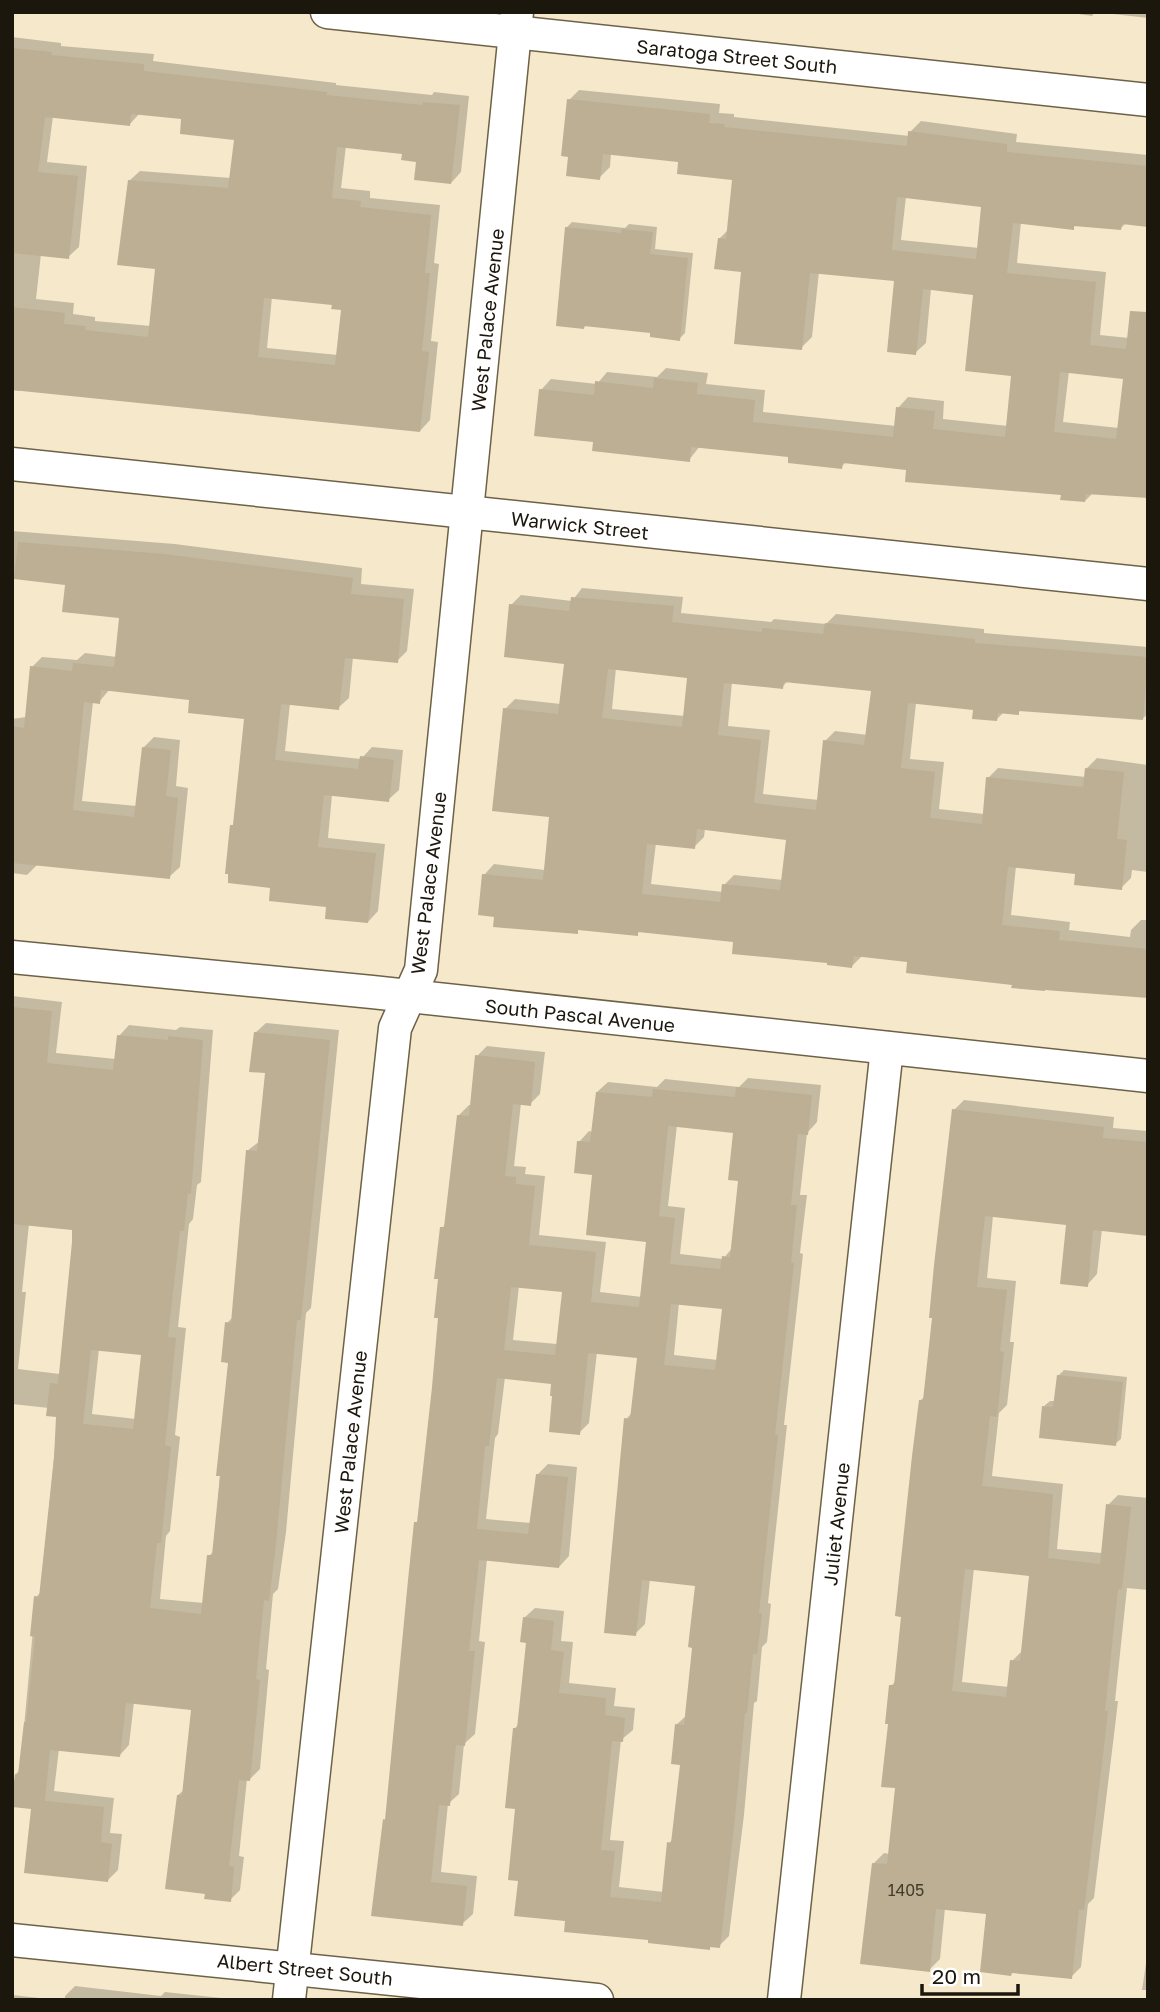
<svg xmlns="http://www.w3.org/2000/svg" width="1160" height="2012" font-family="'Golos Text',sans-serif">
  <rect width="100%" height="100%" fill="#f6e9cb"/>
  <g fill="#0003" fill-rule="evenodd">
    <polygon points="1065,12 1148,12 1148,18 1095,12 1092,16"/>
    <path d="M12,37L61,43V46L154,54L153,61L336,83V85L432,95L434,92L469,96L461,172L451,183L404,152L346,146L341,188L370,191V198L440,205L434,263L439,264L431,341L438,342L430,420L420,431L22,389L20,391L12,390ZM140,113L183,117L235,138L231,178L140,171L129,181L157,268L151,326L95,321V317L73,314L74,303L36,299L41,254L68,257L79,247L87,166L47,162L53,116L130,124ZM272,297L334,304L343,308L338,355L267,348Z"/>
    <path d="M579,90L720,104L719,113L734,114V117L910,136V132L921,121L1017,134L1016,142L1148,155V225L1126,223L1120,229L1077,224L1073,228L1021,222L1017,263L1106,272L1100,335L1148,340V496L1093,493L1085,501L1062,494L908,468L846,462L841,467L790,456L700,446L689,460L595,440L541,390L551,379L597,384L607,372L657,377L666,368L708,373L706,384L765,390L763,412L896,426L898,408L908,397L944,401L943,419L1008,426L1013,375L975,293L931,289L926,343L915,353L896,280L819,272L812,337L801,348L719,239L729,229L734,178L680,160L611,153L610,167L599,178L569,100ZM906,197L983,205L979,248L901,240ZM1069,371L1125,377L1119,428L1063,422Z"/>
    <polygon points="572,222 625,228 629,224 657,227 655,249 693,253 685,333 679,339 652,332 586,325 584,328 566,228"/>
    <polygon points="12,526 12,531 175,544 362,568 361,584 414,589 407,651 397,661 353,657 349,698 338,708 290,703 285,751 361,759 372,747 403,750 399,790 388,800 332,795 328,838 385,844 378,911 368,922 272,886 232,826 235,823 246,717 191,698 110,689 99,702 93,702 82,801 137,806 144,747 154,737 180,740 176,786 188,788 180,867 169,877 38,864 27,875 12,873 12,719 26,717 32,667 42,657 77,660 85,653 117,657 121,617 67,583 12,577"/>
    <path d="M582,588L683,597L681,613L771,622L774,619L826,624L836,614L984,629V633L1148,647V714L1142,719L1022,709L1018,713L1005,711L997,719L975,709L916,703L910,759L944,762L939,809L984,814L988,778L998,768L1086,777L1087,768L1097,758L1148,765V872L1132,870L1131,878L1121,888L1077,872L1016,866L1011,915L1070,922L1069,930L1130,937L1131,930L1141,920H1148V997L1014,983L909,960L862,956L852,966L735,941L640,931L637,934L580,928L577,932L484,875L494,864L545,870L551,815L505,709L515,699L561,704L566,662L511,605L521,595L572,601ZM616,668L689,676L685,716L612,709ZM788,681L873,690L868,735L835,731L825,741L819,800L763,794L770,730L728,726L732,682L782,687ZM705,829L787,839L783,880L734,875L724,885L723,892L651,884L656,843L694,847L704,837Z"/>
    <path d="M12,996L62,1002L56,1053L116,1059L119,1036L129,1025L176,1030L180,1027L213,1030L201,1182L197,1185L193,1219L189,1224L178,1327L186,1328L175,1435L180,1437L170,1531L166,1536L160,1599L204,1603L209,1556L214,1551L229,1362L227,1323L233,1317L247,1151L260,1141L267,1072L255,1033L266,1023L339,1030L311,1308L306,1313L286,1532L278,1589L273,1594L266,1669L269,1670L260,1769L250,1779H247L239,1856L244,1857L240,1890L230,1900L178,1795L185,1789L193,1709L134,1702L129,1745L119,1756L59,1749L54,1791L114,1798L110,1833L122,1834L118,1870L108,1880L33,1808L16,1774L20,1770L36,1597L41,1592L58,1416L49,1408L12,1404ZM29,1224L74,1229L60,1374L18,1369L26,1292H22ZM99,1349L143,1353L136,1419L92,1414Z"/>
    <path d="M487,1046L545,1052L540,1094L530,1104L521,1103L514,1166L526,1167L525,1174L545,1176L539,1235L606,1242L600,1292L642,1297L648,1240L594,1174L579,1142L589,1131L593,1132L597,1092L608,1082L657,1087L665,1079L739,1087L748,1078L821,1085L817,1122L807,1133L800,1195H807L800,1253L803,1254L784,1425H787L768,1603L771,1604L767,1642L762,1647L757,1701L754,1703L744,1815L729,1936L719,1946L712,1945L710,1948L650,1939L567,1920L520,1879L514,1729L520,1723L528,1641L524,1618L535,1608L564,1611L561,1641L573,1642L569,1683L616,1688L614,1706L635,1708L633,1730L621,1740L610,1840L624,1841L619,1887L664,1892L669,1843L674,1838L682,1763L676,1725L687,1715L694,1646L697,1584L650,1579L645,1624L635,1634L626,1419L633,1412L639,1357L597,1352L589,1423L579,1433L553,1382L505,1377L498,1434L495,1438L486,1519L531,1523L537,1475L548,1464L577,1467L569,1556L559,1567L487,1559L479,1641L485,1642L475,1734L464,1744L459,1794L448,1804L441,1872L477,1876L473,1914L462,1924L384,1820L387,1817L416,1523L419,1520L440,1317L442,1228L446,1224L458,1116L469,1105H472L477,1056ZM677,1125L735,1131L740,1179L733,1247L723,1259L680,1254L685,1208L668,1206ZM519,1286L564,1291L557,1344L513,1340ZM679,1303L724,1308L718,1360L674,1355Z"/>
    <path d="M964,1100L1114,1117L1113,1128L1148,1131V1234L1102,1229L1097,1274L1087,1285L1068,1223L993,1216L987,1278L1016,1281L1010,1342H1014L1007,1405L999,1413L992,1476L1063,1484L1057,1549L1102,1553L1108,1505L1118,1495L1148,1498V1590L1127,1588L1115,1701H1118L1114,1735L1094,1898L1088,1904L1081,1967L1071,1977L988,1912L945,1908L940,1959L929,1970L874,1863L884,1853L890,1854L897,1786L891,1686L896,1681L921,1400L925,1396L954,1110ZM974,1568L1031,1574L1023,1650L1012,1661L1009,1687L962,1682Z"/>
    <polygon points="1064,1370 1127,1377 1121,1439 1115,1444 1044,1406 1050,1401 1056,1401 1058,1376"/>
    <polygon points="1148,1950 1148,1990 1142,1990"/>
    <polygon points="75,1986 161,1996 165,1992 231,1999 65,2000 65,1996"/>
    <polygon points="12,1995 58,2000 12,2000"/>
  </g>
  <g fill="#bcaf93" fill-rule="evenodd">
    <path d="M12,48L52,52L51,55L144,64V71L327,92V95L422,105L423,102L460,105L451,184L414,180L416,162L401,160L402,154L337,147L332,198L361,201L360,207L431,215L425,273H430L422,351L429,352L420,432L12,390V307L65,313L64,324L86,326L85,330L148,337L155,269L117,265L128,180L228,188L234,140L180,134L181,119L131,114L130,126L45,117L38,172L78,176L69,259L12,253ZM264,298L332,305L331,309L341,310L335,365L258,357Z"/>
    <path d="M567,99L710,114L709,123L725,124L724,127L907,146L908,131L1007,144V152L1148,166V227L1122,224L1121,230L1074,226V230L1013,223L1007,273L1096,282L1090,345L1126,349L1130,311L1148,312V498L1086,494L1085,502L1060,500L1061,495L905,482L906,470L843,463L842,469L788,463V457L691,447L690,462L592,451L593,442L534,436L539,389L594,395L595,381L653,388L654,378L698,383L697,394L755,400L753,422L893,437L896,407L935,411L933,429L1005,437L1011,376L965,371L973,295L923,289L916,355L887,352L894,281L810,273L802,350L734,344L741,272L714,269L718,238L726,239L732,180L677,174L678,162L603,154L600,180L566,176L568,157L561,156ZM897,197L981,207L976,259L892,250ZM1060,372L1123,379L1116,439L1054,432Z"/>
    <polygon points="565,227 621,233 622,229 653,232 650,254 688,258 680,341 650,337 650,333 584,326 584,329 556,326"/>
    <polygon points="18,542 164,554 353,578 351,594 404,599 398,663 345,658 339,710 281,704 275,760 358,769 360,756 394,760 389,802 324,795 318,847 376,853 368,923 325,919 326,907 269,901 270,888 228,883 228,874 225,874 230,825 233,825 244,719 188,713 189,700 101,690 100,704 84,702 73,810 134,817 142,747 171,750 166,796 178,798 170,879 12,863 12,726 24,728 30,666 72,671 73,663 114,667 119,618 62,612 65,585 14,579"/>
    <path d="M571,597L674,606L672,622L762,632V628L823,634L825,623L975,639V643L1148,657L1143,720L1019,711V715L998,713L997,721L972,719L973,710L908,703L901,768L935,772L930,818L982,824L986,777L1083,787L1085,768L1124,772L1117,839L1127,840L1122,890L1074,885L1075,874L1008,867L1002,925L1060,931L1059,940L1148,949V998L1045,990V991L1011,988L1012,985L906,973L907,962L854,956L852,968L827,965V963L732,954L733,942L638,932V936L578,930V934L493,927L494,917L478,915L482,874L543,880L549,817L492,811L503,708L558,714L564,664L504,657L509,604L569,611ZM608,669L687,678L682,727L602,718ZM784,682L871,691L864,745L823,740L816,810L754,803L761,740L718,735L724,683L783,689ZM697,829L786,840L780,890L722,884L720,902L642,894L647,844L695,849Z"/>
    <path d="M12,1007L52,1011L47,1063L113,1070L117,1035L168,1040V1036L203,1040L191,1194L188,1193L184,1231H180L168,1337L176,1338L165,1445L171,1447L161,1543H157L150,1608L201,1614L207,1555H212L220,1476H216L228,1363L221,1362L225,1322L231,1323L246,1150L257,1151L265,1073L249,1072L254,1032L330,1040L301,1320H297L276,1544L269,1601L264,1600L256,1679L260,1680L250,1781L239,1780L229,1866L234,1867L231,1902L204,1899L205,1894L165,1889L177,1795H182L191,1710L126,1703L120,1757L50,1750L45,1801L104,1807L101,1842L112,1844L108,1882L24,1873L31,1809L12,1807V1796L15,1774H18L24,1722H26L35,1637L30,1636L34,1596L39,1597L54,1458L56,1417L46,1416L50,1383L58,1384L72,1242V1230L12,1224ZM91,1350L141,1355L133,1429L83,1424Z"/>
    <path d="M475,1055L535,1062L531,1106L513,1104L505,1176L516,1177V1184L535,1186L529,1245L596,1252L591,1302L639,1307L646,1242L586,1235L592,1175L574,1173L577,1141L590,1142L596,1092L652,1097L653,1089L735,1097L736,1087L812,1095L808,1135L798,1134L791,1205H797L791,1263H794L775,1435H778L759,1613L762,1614L757,1654H753L747,1713H745L734,1827L720,1948L710,1947V1950L648,1943V1940L564,1932L565,1921L514,1916L518,1881L508,1880L515,1809L505,1808L513,1728H517L526,1643L520,1642L523,1617L554,1621L551,1650L564,1652L559,1693L606,1698L605,1715L625,1718L623,1742L612,1741L601,1850L615,1851L610,1897L661,1902L667,1842L671,1843L680,1765L671,1764L675,1724L684,1725L692,1648L688,1647L695,1586L642,1580L636,1636L604,1633L624,1418L630,1419L637,1358L588,1353L580,1435L549,1432L552,1396H550L551,1384L497,1378L489,1446H485L477,1529L528,1534L536,1474L568,1477L559,1568L479,1560L469,1651H475L465,1746L456,1745L450,1806L439,1805L431,1882L467,1886L463,1926L371,1916L383,1819L385,1820L408,1580L414,1522H417L432,1387L438,1318H434L438,1279H434L440,1227H444L457,1115L469,1116ZM668,1126L733,1133L728,1180L738,1181L730,1257L722,1256L720,1269L670,1264L675,1218L659,1216ZM511,1287L562,1292L555,1355L504,1350ZM671,1304L722,1309L715,1370L664,1365Z"/>
    <path d="M952,1109L1104,1127L1103,1138L1148,1142V1236L1093,1230L1088,1287L1060,1284L1066,1225L985,1216L977,1287L1007,1290L1000,1351L1004,1352L997,1417L990,1416L982,1486L1053,1494L1048,1558L1100,1564L1106,1504L1131,1507L1122,1589H1118L1105,1711H1108L1104,1747L1084,1910L1079,1909L1072,1979L1012,1973L1011,1976L980,1972L986,1914L936,1909L930,1972L860,1964L872,1863L887,1864L895,1788L881,1787L888,1724H885L889,1685H894L901,1617L895,1616L912,1456L919,1400H923L932,1318H929L934,1265ZM965,1569L1029,1576L1020,1661L1010,1660L1006,1697L952,1691Z"/>
    <polygon points="1057,1375 1123,1382 1116,1446 1039,1438 1042,1406 1053,1407"/>
  </g>
  <g fill="none" stroke-linecap="round" stroke-linejoin="round">
    <defs>
      <g id="minor">
        <polyline points="327,12 1148,100"/>
        <polyline points="12,464 1148,584"/>
        <polyline points="12,957 372,992 1148,1076"/>
        <polyline points="12,1940 597,2000"/>
        <polyline points="289,2000 395,1028 421,970 517,12"/>
        <polyline points="784,2000 887,1048"/>
      </g>
    </defs>
    <use href="#minor" stroke="#6d6248" stroke-width="35"/>
    <use href="#minor" stroke="#fff" stroke-width="32"/>
  </g>
  <g text-anchor="middle" dominant-baseline="central" stroke-width="5" stroke-linejoin="round" paint-order="stroke">
    <g font-size="16" fill="#443d2e">
      <text x="906" y="1890">1405</text>
    </g>
    <g font-size="19" fill="#1c170c" stroke="#fff">
      <text transform="translate(737 56) rotate(6)">Saratoga Street South</text>
      <text transform="translate(487 320) rotate(-84)">West Palace Avenue</text>
      <text transform="translate(580 525) rotate(6)">Warwick Street</text>
      <text transform="translate(428 883) rotate(-83)">West Palace Avenue</text>
      <text transform="translate(580 1015) rotate(6)">South Pascal Avenue</text>
      <text transform="translate(350 1442) rotate(-84)">West Palace Avenue</text>
      <text transform="translate(836 1524) rotate(-84)">Juliet Avenue</text>
      <text transform="translate(305 1969) rotate(6)">Albert Street South</text>
    </g>
  </g>
  <rect width="1160" height="2012" fill="none" stroke="#1c170c" stroke-width="28"/>
  <path d="M922 1984v10h96v-10" fill="none" stroke="#1c170c" stroke-width="3.5"/>
  <text x="932" y="1984" font-size="21" fill="#1c170c" stroke="#ffffff" stroke-width="5" paint-order="stroke">20 m</text>
</svg>
